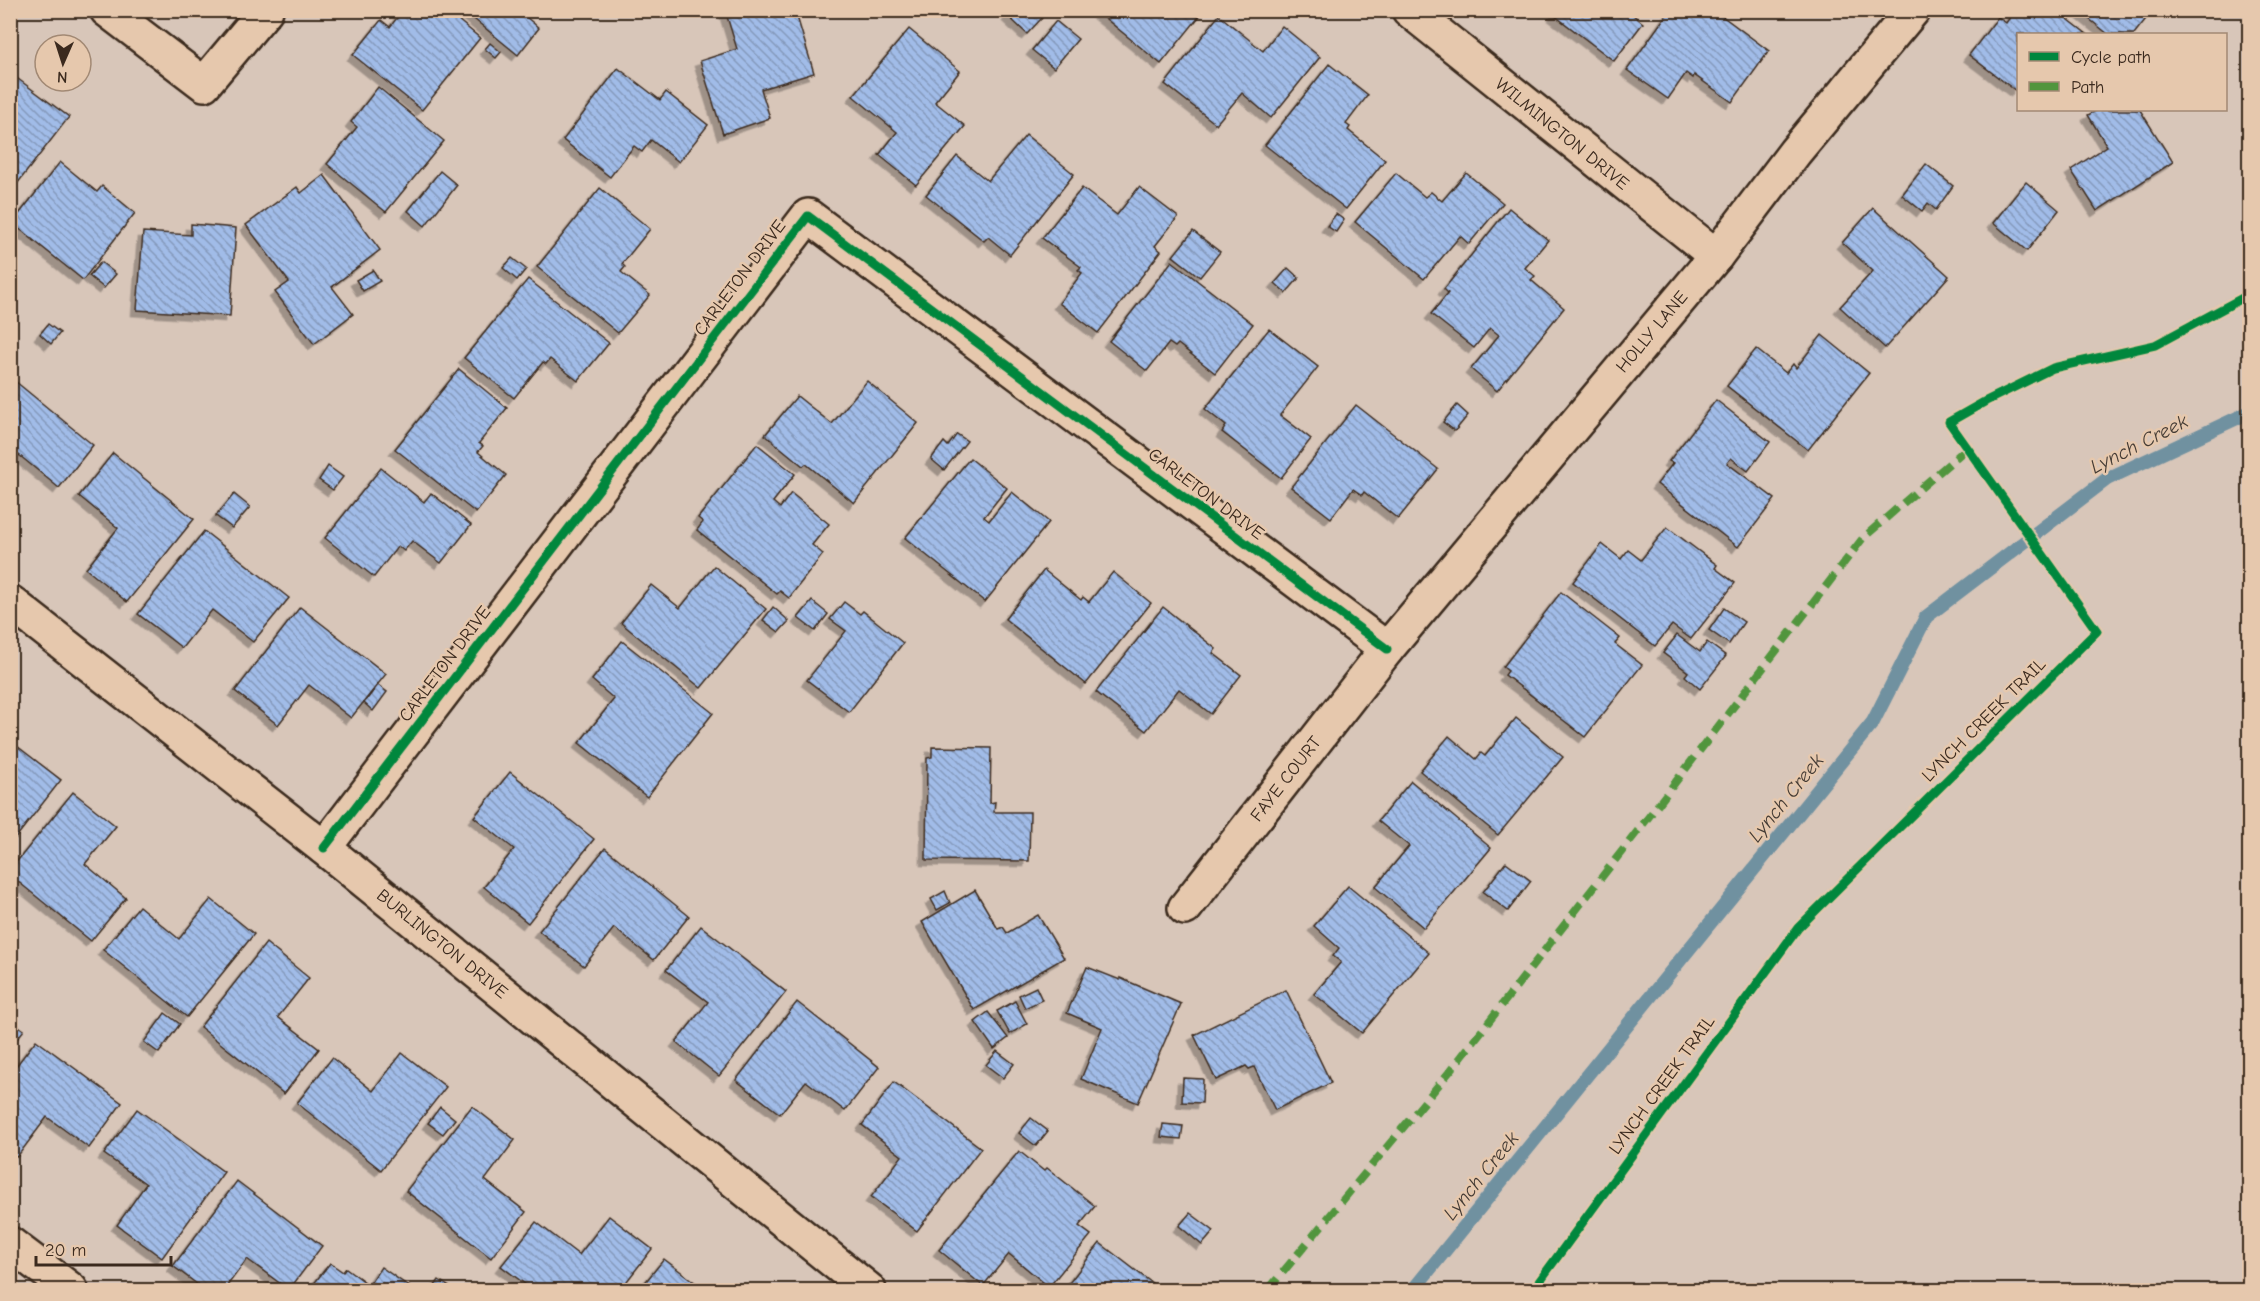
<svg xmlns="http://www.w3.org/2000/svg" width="2260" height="1301" font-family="'Comic Neue',sans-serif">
  <defs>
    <pattern id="building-back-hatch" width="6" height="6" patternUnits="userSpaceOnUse" patternTransform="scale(1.5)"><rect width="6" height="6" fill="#a1bce8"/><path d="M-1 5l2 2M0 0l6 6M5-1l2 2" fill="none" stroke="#8499bb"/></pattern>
    <filter id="shadow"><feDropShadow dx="-5.5" dy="5.5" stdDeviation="0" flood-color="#0004"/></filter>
  </defs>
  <rect width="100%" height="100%" fill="#d8c6b9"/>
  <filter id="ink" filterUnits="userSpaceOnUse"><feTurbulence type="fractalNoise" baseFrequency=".0167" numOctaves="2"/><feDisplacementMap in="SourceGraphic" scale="12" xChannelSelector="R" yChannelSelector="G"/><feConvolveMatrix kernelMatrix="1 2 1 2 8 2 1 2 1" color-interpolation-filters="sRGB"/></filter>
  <g filter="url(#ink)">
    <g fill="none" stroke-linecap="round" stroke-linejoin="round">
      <polyline stroke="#7091a0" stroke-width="14" points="1413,1290 1873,722 1926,617 2107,479 2250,412"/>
    </g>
    <g fill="url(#building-back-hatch)" stroke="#3b2a1e" stroke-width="1.5" filter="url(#shadow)">
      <polygon points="403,10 446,10 480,38 422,110 353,55 381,20 390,27"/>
      <polygon points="463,10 518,10 539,28 518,55"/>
      <polygon points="725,10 795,10 814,73 761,89 770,118 723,134 700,61 737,49"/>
      <polygon points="1013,10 1034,10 1042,18 1027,34 1008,16"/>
      <polygon points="1095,10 1200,10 1203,12 1161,64"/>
      <polygon points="1558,10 1627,10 1643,23 1614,61 1554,15"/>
      <polygon points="1670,10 1714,10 1769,51 1732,102 1694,75 1693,78 1686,73 1668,99 1627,70"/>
      <polygon points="2015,10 2056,10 2087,34 2018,34 2018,88 2016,91 1969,55 1998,17 2006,23"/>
      <polygon points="2078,10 2153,10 2134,34 2108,34"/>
      <polygon points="1219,15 1263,51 1282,26 1320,57 1271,118 1242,93 1216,124 1165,84"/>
      <polygon points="1056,21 1078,39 1054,68 1032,50"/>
      <polygon points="909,29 960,71 935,102 965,126 916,185 879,155 897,132 853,96"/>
      <polygon points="490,43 501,52 496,58 485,49"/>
      <polygon points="1329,64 1368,95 1346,124 1350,127 1348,130 1385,160 1346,209 1265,145"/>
      <polygon points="618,68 660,100 666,92 708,125 679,162 651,140 642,152 634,146 610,177 563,140"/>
      <polygon points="10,73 69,117 17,184 10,179"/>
      <polygon points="378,87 444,141 386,212 327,164 357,127 351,122"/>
      <polygon points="2097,110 2140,110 2173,162 2097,211 2071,170 2107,146 2088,115"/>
      <polygon points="1026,135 1074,174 1010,255 988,237 984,241 926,195 957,156 988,181"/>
      <polygon points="60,162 97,192 102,186 135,213 83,280 12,223"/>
      <polygon points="1926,164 1953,186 1936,210 1928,203 1922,211 1902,195"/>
      <polygon points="440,171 457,185 425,226 408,211"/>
      <polygon points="1396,173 1425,197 1431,192 1442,201 1466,173 1503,203 1469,244 1460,236 1424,279 1355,222"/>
      <polygon points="324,175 380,250 332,287 353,314 314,344 275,292 289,282 246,225 297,187 301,193"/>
      <polygon points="2026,182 2059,210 2027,251 1993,223"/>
      <polygon points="1139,187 1178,217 1155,246 1161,251 1098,333 1059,303 1082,273 1078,270 1081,267 1042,238 1082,188 1117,215"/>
      <polygon points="600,188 650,229 622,264 625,267 621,272 650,295 618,333 537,267"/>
      <polygon points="1509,208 1548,240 1525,268 1535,276 1531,280 1564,308 1497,391 1471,369 1499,335 1490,328 1474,348 1431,314 1448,293 1444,289"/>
      <polygon points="1873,208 1949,276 1885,348 1840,307 1873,271 1842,243"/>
      <polygon points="1336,214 1344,220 1336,232 1327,226"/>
      <polygon points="191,224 236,228 230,316 137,310 143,232 191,235"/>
      <polygon points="1193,231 1220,252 1200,277 1173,256"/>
      <polygon points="512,258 526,269 517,280 503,268"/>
      <polygon points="1172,261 1253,324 1215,373 1178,344 1175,347 1169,343 1147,371 1109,341"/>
      <polygon points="101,262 116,274 104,288 89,276"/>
      <polygon points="1288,268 1299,278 1286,293 1275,283"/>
      <polygon points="373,270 380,281 363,291 356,280"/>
      <polygon points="528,279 609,343 578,381 550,359 546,364 543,362 514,398 464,358"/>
      <polygon points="48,324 60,333 51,344 40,334"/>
      <polygon points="1269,329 1318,367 1280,415 1311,439 1281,478 1222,432 1226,426 1205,409"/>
      <polygon points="1822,335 1869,373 1808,450 1727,386 1756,349 1786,373 1793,364 1796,368"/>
      <polygon points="459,369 507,408 479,443 483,446 478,452 506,475 476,513 395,449"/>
      <polygon points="10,377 93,445 59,488 19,455 10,466"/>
      <polygon points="867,381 918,423 854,503 806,464 803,466 765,435 797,396 832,424"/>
      <polygon points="1716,400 1770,442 1748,471 1731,458 1727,463 1775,499 1738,547 1657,484 1673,463 1669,461"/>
      <polygon points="1356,405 1438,469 1398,519 1364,492 1362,495 1353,489 1331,518 1291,487"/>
      <polygon points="1457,405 1468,415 1455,431 1443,422"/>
      <polygon points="957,434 967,441 944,470 931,459 944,442 948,446"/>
      <polygon points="757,444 795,474 773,502 780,508 791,493 829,524 812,545 823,554 789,598 780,591 777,594 697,530 703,522 698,518"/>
      <polygon points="113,453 194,519 127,602 86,569 118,528 79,496"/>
      <polygon points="970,458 1007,488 984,517 989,521 1012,492 1049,522 985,602 905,538"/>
      <polygon points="328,466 343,477 333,490 319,480"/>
      <polygon points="381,468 424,502 431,493 471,525 441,563 412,541 404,551 398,546 374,577 325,538"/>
      <polygon points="234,494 250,507 232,528 216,516"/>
      <polygon points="1667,527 1717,565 1715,568 1735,583 1691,639 1672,625 1655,646 1573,582 1602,544 1621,559 1628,550 1641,560"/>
      <polygon points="204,531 289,598 253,642 212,610 182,648 138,614"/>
      <polygon points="714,566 766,609 701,688 621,623 651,585 680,608"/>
      <polygon points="1044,570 1081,600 1083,597 1089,602 1113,572 1151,603 1086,684 1005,619"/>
      <polygon points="1561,592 1620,638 1615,644 1642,665 1585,737 1505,675 1508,671 1503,667"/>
      <polygon points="812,601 828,614 815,631 798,618"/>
      <polygon points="844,602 860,614 863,611 903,643 849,712 807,680 846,631 830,619"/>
      <polygon points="300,607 386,674 351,718 309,685 278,725 235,691"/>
      <polygon points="773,607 789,621 779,632 763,620"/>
      <polygon points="1163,607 1216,649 1213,653 1241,675 1211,714 1179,689 1146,731 1096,692"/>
      <polygon points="1724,608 1744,622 1729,644 1709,630"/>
      <polygon points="1677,635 1700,652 1707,642 1726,656 1700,689 1685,676 1688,672 1663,653"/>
      <polygon points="622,641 713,713 647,797 579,743 614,699 592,680"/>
      <polygon points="378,685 387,692 373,711 364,703"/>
      <polygon points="1516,718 1563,757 1498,835 1420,771 1449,736 1476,759 1481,753 1485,756"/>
      <polygon points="17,746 61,780 10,845 10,755"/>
      <polygon points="932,747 991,748 990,803 995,802 994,812 1030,812 1029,861 926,860 927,758 932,757"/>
      <polygon points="510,772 594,839 528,923 484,887 514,849 474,817"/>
      <polygon points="1411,781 1491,848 1424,928 1375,887 1409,846 1378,821"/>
      <polygon points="73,792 116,826 85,864 126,898 91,941 10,875 10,870"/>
      <polygon points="605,848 689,916 654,960 614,928 584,966 539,931"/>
      <polygon points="1506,862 1531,881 1508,911 1483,892"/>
      <polygon points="1348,886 1429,953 1362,1033 1314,994 1341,962 1333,956 1339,948 1314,926"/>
      <polygon points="975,890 998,929 1003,927 1007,933 1038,915 1064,958 974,1010 922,922"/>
      <polygon points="945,891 950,903 937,910 931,899"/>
      <polygon points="211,899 254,934 187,1017 103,950 139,906 179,939"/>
      <polygon points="701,926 786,992 719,1076 676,1042 708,1002 666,970"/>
      <polygon points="266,943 309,978 278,1017 319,1049 284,1094 200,1027"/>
      <polygon points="1087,967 1120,980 1120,978 1181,1004 1138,1103 1081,1079 1102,1028 1067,1013"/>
      <polygon points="1036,987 1042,1000 1025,1008 1019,995"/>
      <polygon points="1286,990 1331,1083 1275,1110 1254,1067 1249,1069 1246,1066 1216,1080 1194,1035"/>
      <polygon points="1015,1001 1027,1024 1010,1034 997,1011"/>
      <polygon points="797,1002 879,1067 845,1111 806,1081 780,1114 736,1080"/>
      <polygon points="988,1012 1008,1038 994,1049 975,1022"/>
      <polygon points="165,1013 180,1024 159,1053 144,1042"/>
      <polygon points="10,1020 24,1030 10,1048"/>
      <polygon points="36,1040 122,1103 89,1148 47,1117 17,1157 10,1152 10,1074"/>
      <polygon points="997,1051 1014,1064 1003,1078 986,1065"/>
      <polygon points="402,1053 446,1087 381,1170 297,1103 332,1058 373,1091"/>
      <polygon points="1183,1078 1203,1079 1202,1103 1182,1102"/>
      <polygon points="894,1082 981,1148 917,1231 871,1197 902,1156 862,1125"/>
      <polygon points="472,1106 515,1140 485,1180 526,1212 491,1258 406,1191"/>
      <polygon points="440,1107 455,1119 443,1134 428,1123"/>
      <polygon points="137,1109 224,1172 162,1258 117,1225 146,1184 104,1154"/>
      <polygon points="1031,1118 1048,1131 1036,1146 1019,1133"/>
      <polygon points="1163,1124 1183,1126 1181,1139 1161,1137"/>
      <polygon points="1019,1151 1044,1171 1047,1168 1095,1206 1079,1226 1091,1235 1049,1287 1009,1254 983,1286 939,1250"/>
      <polygon points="237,1181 322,1246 289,1290 247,1259 224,1290 205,1290 173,1266"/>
      <polygon points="1190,1213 1214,1231 1202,1245 1179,1226"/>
      <polygon points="609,1216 652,1249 620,1290 533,1290 501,1266 536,1222 579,1255"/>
      <polygon points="1100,1243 1161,1290 1071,1290 1066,1287"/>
      <polygon points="664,1259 705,1290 639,1290"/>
      <polygon points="330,1263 343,1272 346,1268 369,1285 381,1267 414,1290 309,1290"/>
      <polygon points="439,1280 454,1290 432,1290"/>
    </g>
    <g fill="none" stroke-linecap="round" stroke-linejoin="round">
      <defs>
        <g id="minor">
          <polyline points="107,10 204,84 266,10"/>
          <polyline points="1409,10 1716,256"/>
          <polyline points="10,602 324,848 869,1290"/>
          <polyline points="324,848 808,216 1387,649"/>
          <polyline points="1185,908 1387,649 1716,256 1795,152 1913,10"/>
          <polyline points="10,1244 71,1290"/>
        </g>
      </defs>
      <use href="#minor" stroke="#3b2a1e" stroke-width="38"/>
      <use href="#minor" stroke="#e6c8ad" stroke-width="33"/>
      <polyline stroke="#51953d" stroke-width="8" stroke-dasharray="15 8" stroke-linecap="butt" points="1268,1290 1451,1070 1644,823 1863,538 1967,448"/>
      <defs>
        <g id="cycleway">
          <polyline points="324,848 808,216 1387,649"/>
          <polyline points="1533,1290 1798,928 2097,631 1949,422 1986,401 2053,368 2155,345 2250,294"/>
        </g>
      </defs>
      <use href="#cycleway" stroke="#e6c8ad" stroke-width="13"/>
      <use href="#cycleway" stroke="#00873e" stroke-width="9"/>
    </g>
  </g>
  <g text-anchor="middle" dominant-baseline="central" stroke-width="5" stroke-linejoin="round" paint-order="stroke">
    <g font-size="18" fill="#3b2a1e" stroke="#e6c8ad">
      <text transform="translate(1562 134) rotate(39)">WILMINGTON DRIVE</text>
      <text transform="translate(740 278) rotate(-53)">CARLETON DRIVE</text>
      <text transform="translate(1652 332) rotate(-50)">HOLLY LANE</text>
      <text transform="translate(1206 494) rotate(37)">CARLETON DRIVE</text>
      <text transform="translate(445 664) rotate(-53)">CARLETON DRIVE</text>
      <text transform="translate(1984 720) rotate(-45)">LYNCH CREEK TRAIL</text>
      <text transform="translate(1286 779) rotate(-52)">FAYE COURT</text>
      <text transform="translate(442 944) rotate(39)">BURLINGTON DRIVE</text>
      <text transform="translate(1662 1085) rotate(-54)">LYNCH CREEK TRAIL</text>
    </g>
    <g font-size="20" font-style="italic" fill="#443b34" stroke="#e6c8ad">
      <text transform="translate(2139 444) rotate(-27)">Lynch Creek</text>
      <text transform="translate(1786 798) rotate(-51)">Lynch Creek</text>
      <text transform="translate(1481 1176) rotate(-51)">Lynch Creek</text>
    </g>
  </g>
  <rect width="2260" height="1301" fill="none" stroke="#e6c8ad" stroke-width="36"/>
  <rect x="18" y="18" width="2224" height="1265" fill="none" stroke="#3b2a1e" stroke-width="2" filter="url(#ink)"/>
  <rect x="2017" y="33" width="210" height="78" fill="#e6c8ad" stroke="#a28974" stroke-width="1.5"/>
  <rect x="2029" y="52" width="30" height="9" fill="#00873e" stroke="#a28974" stroke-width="1.5"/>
  <text x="2071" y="63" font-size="18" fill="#3b2a1e">Cycle path</text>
  <rect x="2029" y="82" width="30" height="9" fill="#51953d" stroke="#a28974" stroke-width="1.5"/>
  <text x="2071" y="93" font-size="18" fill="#3b2a1e">Path</text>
  <g transform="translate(63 63) rotate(183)"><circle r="28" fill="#e6c8ad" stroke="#a28974" stroke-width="1.5"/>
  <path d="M0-4.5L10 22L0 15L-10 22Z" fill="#3b2a1e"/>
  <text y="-9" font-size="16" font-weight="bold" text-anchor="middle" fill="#3b2a1e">N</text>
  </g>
  <path d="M36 1256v9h135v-9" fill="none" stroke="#3b2a1e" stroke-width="3"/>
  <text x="45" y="1256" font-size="18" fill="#3b2a1e" stroke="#e6c8ad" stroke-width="4.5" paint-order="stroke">20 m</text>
</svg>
